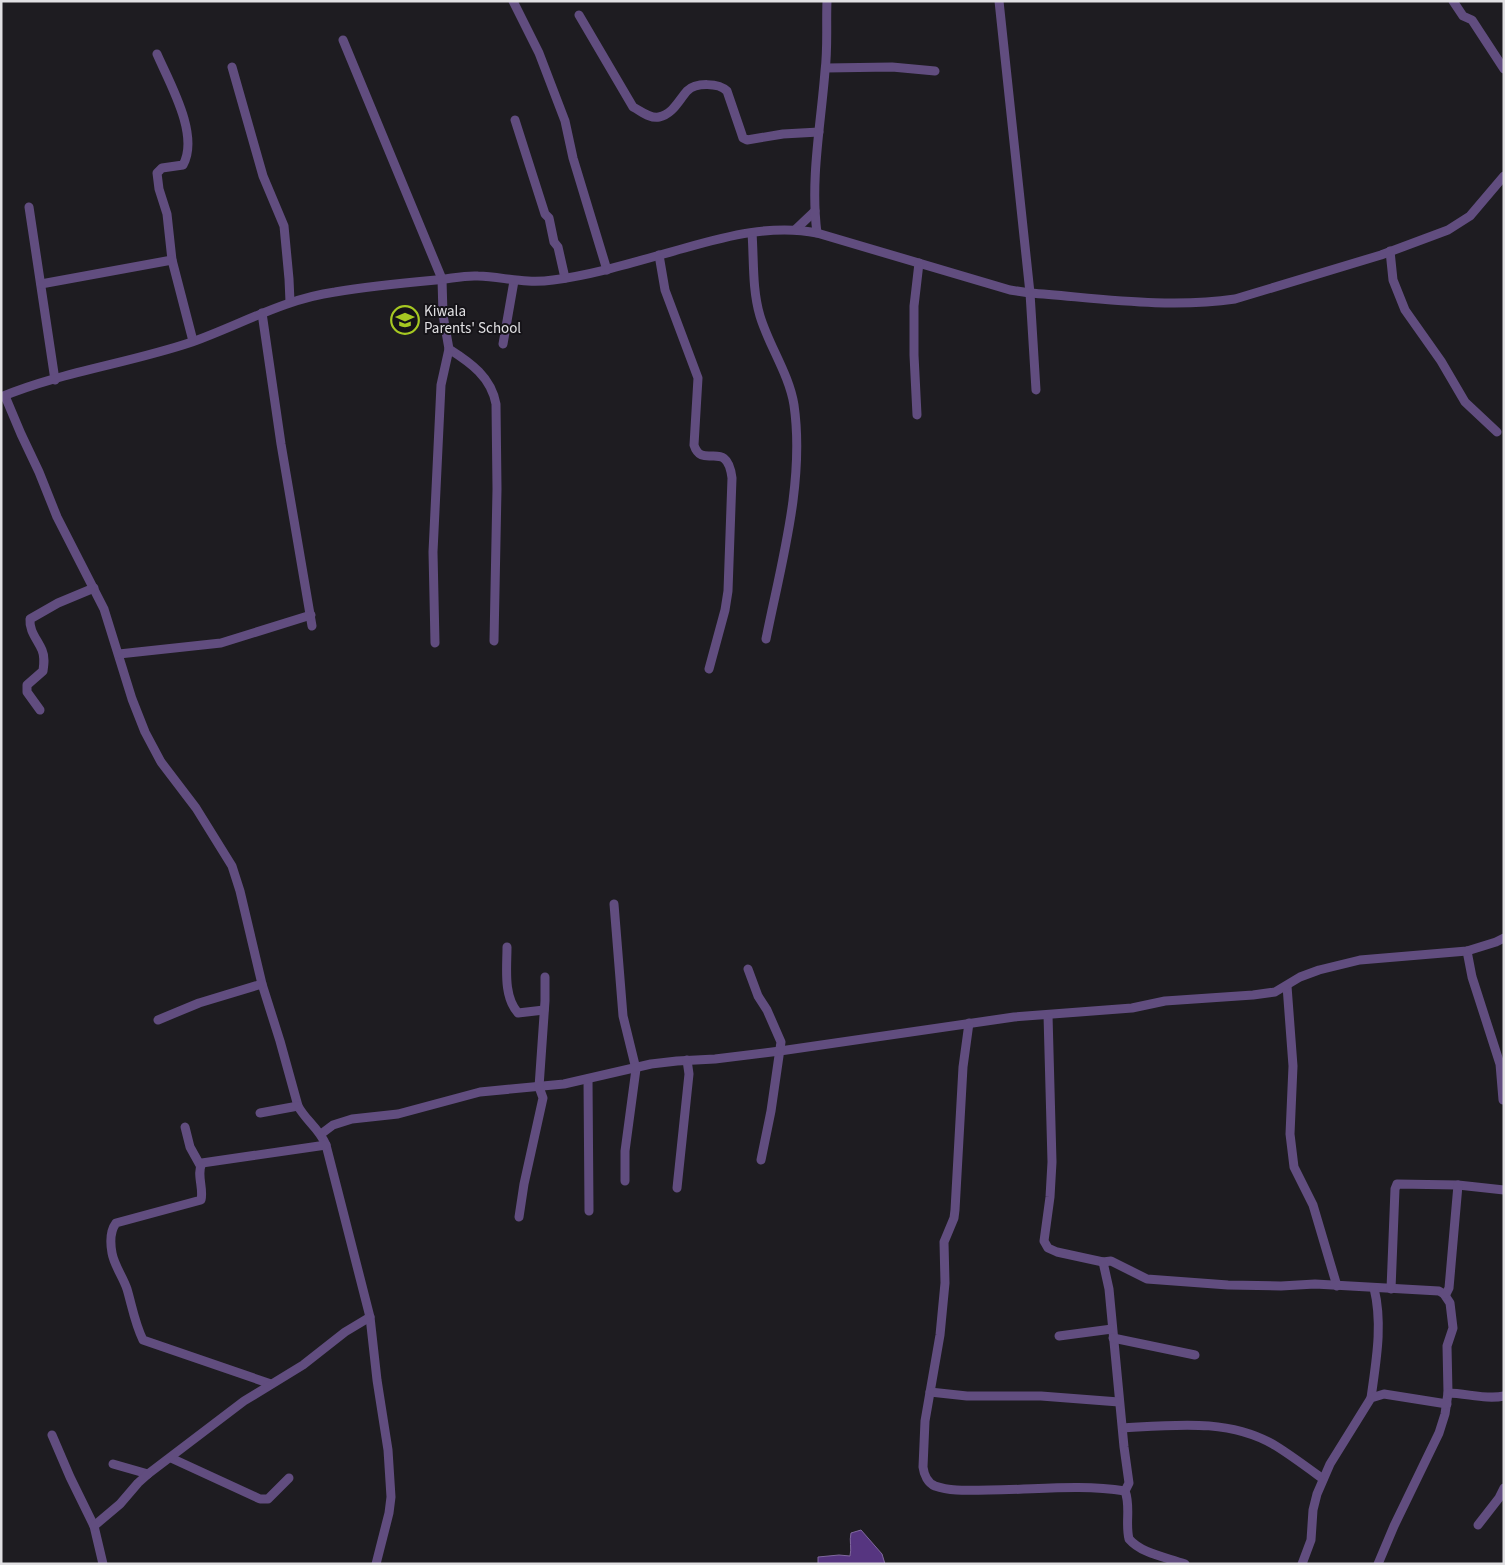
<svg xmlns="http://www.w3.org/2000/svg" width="1505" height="1565" font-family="'Source Sans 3',sans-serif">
  <rect width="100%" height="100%" fill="#1e1c21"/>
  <path fill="#563580" stroke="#80689e" d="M861,1530L882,1554L885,1564H818V1557L839,1555L850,1556C852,1548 849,1541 851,1533Z"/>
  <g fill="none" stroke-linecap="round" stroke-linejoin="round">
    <g stroke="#614d7f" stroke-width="9">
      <polyline points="513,1 539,53 565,121 573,158 607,270"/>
      <polyline points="999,1 1030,293 1036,390"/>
      <polyline points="1453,1 1463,16 1472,20 1504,69"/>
      <path d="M579,15L633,107C641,111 650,119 659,117C673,114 679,100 687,91C696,82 719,83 727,91L741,132L743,138L747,140L783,134L819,132"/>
      <path d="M343,40L442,279L443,315L449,349C471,363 491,377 496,404L497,489L494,641"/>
      <path d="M157,54C169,82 200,135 183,165L162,168L157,173L159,189L167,214L172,260L193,341"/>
      <polyline points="232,67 263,176 284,226 289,279 290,302"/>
      <polyline points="826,68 892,67 935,71"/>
      <polyline points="515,120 545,214 549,218 554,242 558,247 565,278"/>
      <polyline points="29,207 55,380"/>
      <polyline points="796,229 815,211"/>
      <path d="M752,233C754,260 752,289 760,316C769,346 789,374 794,405C805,482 781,564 766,639"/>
      <path d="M817,233C810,179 821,124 825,71C828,48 826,24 827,1"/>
      <polyline points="1390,251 1393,280 1405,310 1441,361 1465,402 1497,432"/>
      <path d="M659,255L665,290L698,378L694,445C702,471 727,437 732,478L728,591L725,610L709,669"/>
      <polyline points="41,284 172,260"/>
      <polyline points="262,313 281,444 312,626"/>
      <polyline points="503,344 514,281"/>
      <path d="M5,396L21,434L39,472L57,517L104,609L132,699L145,732L161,762L196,808L232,866L240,891L262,984L280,1041L298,1106C306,1121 319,1128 326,1145L370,1317L377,1380L388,1450L391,1497L389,1513L376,1564"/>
      <path d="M1,397C61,372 130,363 192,342C240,325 284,299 335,292C369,286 402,283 436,280C450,279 464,275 478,276C504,277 525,284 553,280C598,274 641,260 685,248C727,236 773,224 817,233L1010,290L1030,293C1098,298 1167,309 1235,299L1381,255L1448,230L1470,216L1504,176"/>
      <polyline points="917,415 914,355 914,306 919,263"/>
      <polyline points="435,643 433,552 441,385 449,349"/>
      <polyline points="119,654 221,643 311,615"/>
      <path d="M40,710L27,692V685L43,671C44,664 45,657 42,650C37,639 29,631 30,619L58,603L94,588"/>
      <polyline points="614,904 623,1016 636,1069 625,1151 625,1181"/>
      <path d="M507,947C507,968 503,996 518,1013L544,1010"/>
      <polyline points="1467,951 1472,977 1500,1064 1503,1100"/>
      <polyline points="748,969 758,996 767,1010 781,1042 771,1111 761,1160"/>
      <polyline points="1287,986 1293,1066 1290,1134 1294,1167 1313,1205 1337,1286"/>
      <polyline points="1048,1015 1052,1162 1050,1197 1044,1241 1048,1248 1057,1252 1103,1262 1111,1261 1147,1279 1228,1285 1281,1286 1315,1284 1439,1291 1444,1294 1450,1303 1453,1328 1447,1346 1448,1393 1445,1414 1439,1433 1394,1526 1378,1564"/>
      <polyline points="158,1020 199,1003 262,984"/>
      <path d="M969,1023L963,1067L955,1210L954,1218L944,1242L945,1283L940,1335L925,1421L923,1467C924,1475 928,1483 935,1486C952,1492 972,1490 989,1490C1034,1490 1080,1484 1125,1491"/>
      <polyline points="588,1079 589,1211"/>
      <polyline points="260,1113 298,1106"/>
      <polyline points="185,1127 190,1147 200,1165"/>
      <polyline points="321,1134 333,1125 352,1119 398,1114 480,1092 564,1084 651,1064 677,1061 715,1059 780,1051 1014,1017 1132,1008 1165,1001 1253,995 1275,992 1300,977 1319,970 1360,960 1467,951 1496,942 1504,938"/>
      <polyline points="677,1188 689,1074 687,1060"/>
      <polyline points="519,1217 524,1184 543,1098 539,1087 545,1001 545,977"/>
      <path d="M1103,1262L1109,1289L1124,1447L1129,1483L1125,1491C1131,1506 1125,1523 1129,1539C1142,1554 1166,1557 1185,1564"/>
      <polyline points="1391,1289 1395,1189 1397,1184 1458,1185 1504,1190"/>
      <polyline points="1444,1294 1446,1294 1449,1288 1458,1185"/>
      <polyline points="1059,1336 1112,1329"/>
      <polyline points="1113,1338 1195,1355"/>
      <path d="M271,1384L143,1340C135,1324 132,1306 127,1289C123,1277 114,1265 112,1253C110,1242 110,1231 116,1223L201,1200C204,1188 196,1174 202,1163L326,1145"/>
      <polyline points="930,1392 967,1396 1041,1396 1119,1402"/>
      <path d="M1448,1393C1466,1393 1486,1400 1504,1396"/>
      <path d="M1371,1398C1376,1361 1383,1325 1374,1288"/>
      <path d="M1123,1428C1174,1425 1230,1418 1276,1446C1292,1456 1308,1468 1323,1479"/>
      <polyline points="52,1435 70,1477 94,1526 103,1564"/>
      <polyline points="171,1458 260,1499 268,1499 289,1478"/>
      <polyline points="113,1464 148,1474"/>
      <polyline points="1478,1525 1499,1498 1504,1488"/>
      <polyline points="94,1526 120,1504 138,1483 148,1474 244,1401 303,1365 345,1332 370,1317"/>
      <polyline points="1302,1564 1311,1540 1313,1510 1317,1494 1330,1464 1371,1398 1384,1394 1447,1404"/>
    </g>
  </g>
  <defs>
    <symbol id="school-ring" viewBox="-11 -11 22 22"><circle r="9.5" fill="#151318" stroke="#a6c822" stroke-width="1.5"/><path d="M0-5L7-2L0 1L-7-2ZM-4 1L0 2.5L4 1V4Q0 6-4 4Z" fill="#a6c822"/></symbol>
  </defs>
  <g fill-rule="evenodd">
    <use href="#school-ring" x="389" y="304" width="32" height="32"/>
  </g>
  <g text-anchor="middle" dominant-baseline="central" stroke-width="4" stroke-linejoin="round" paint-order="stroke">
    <g font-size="15" fill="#e1e0e3" stroke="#151318" text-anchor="start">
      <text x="424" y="311">Kiwala<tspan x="424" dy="17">Parents' School</tspan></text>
    </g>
  </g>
  <rect width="1505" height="1565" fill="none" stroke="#e1e0e3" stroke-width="5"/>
</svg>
